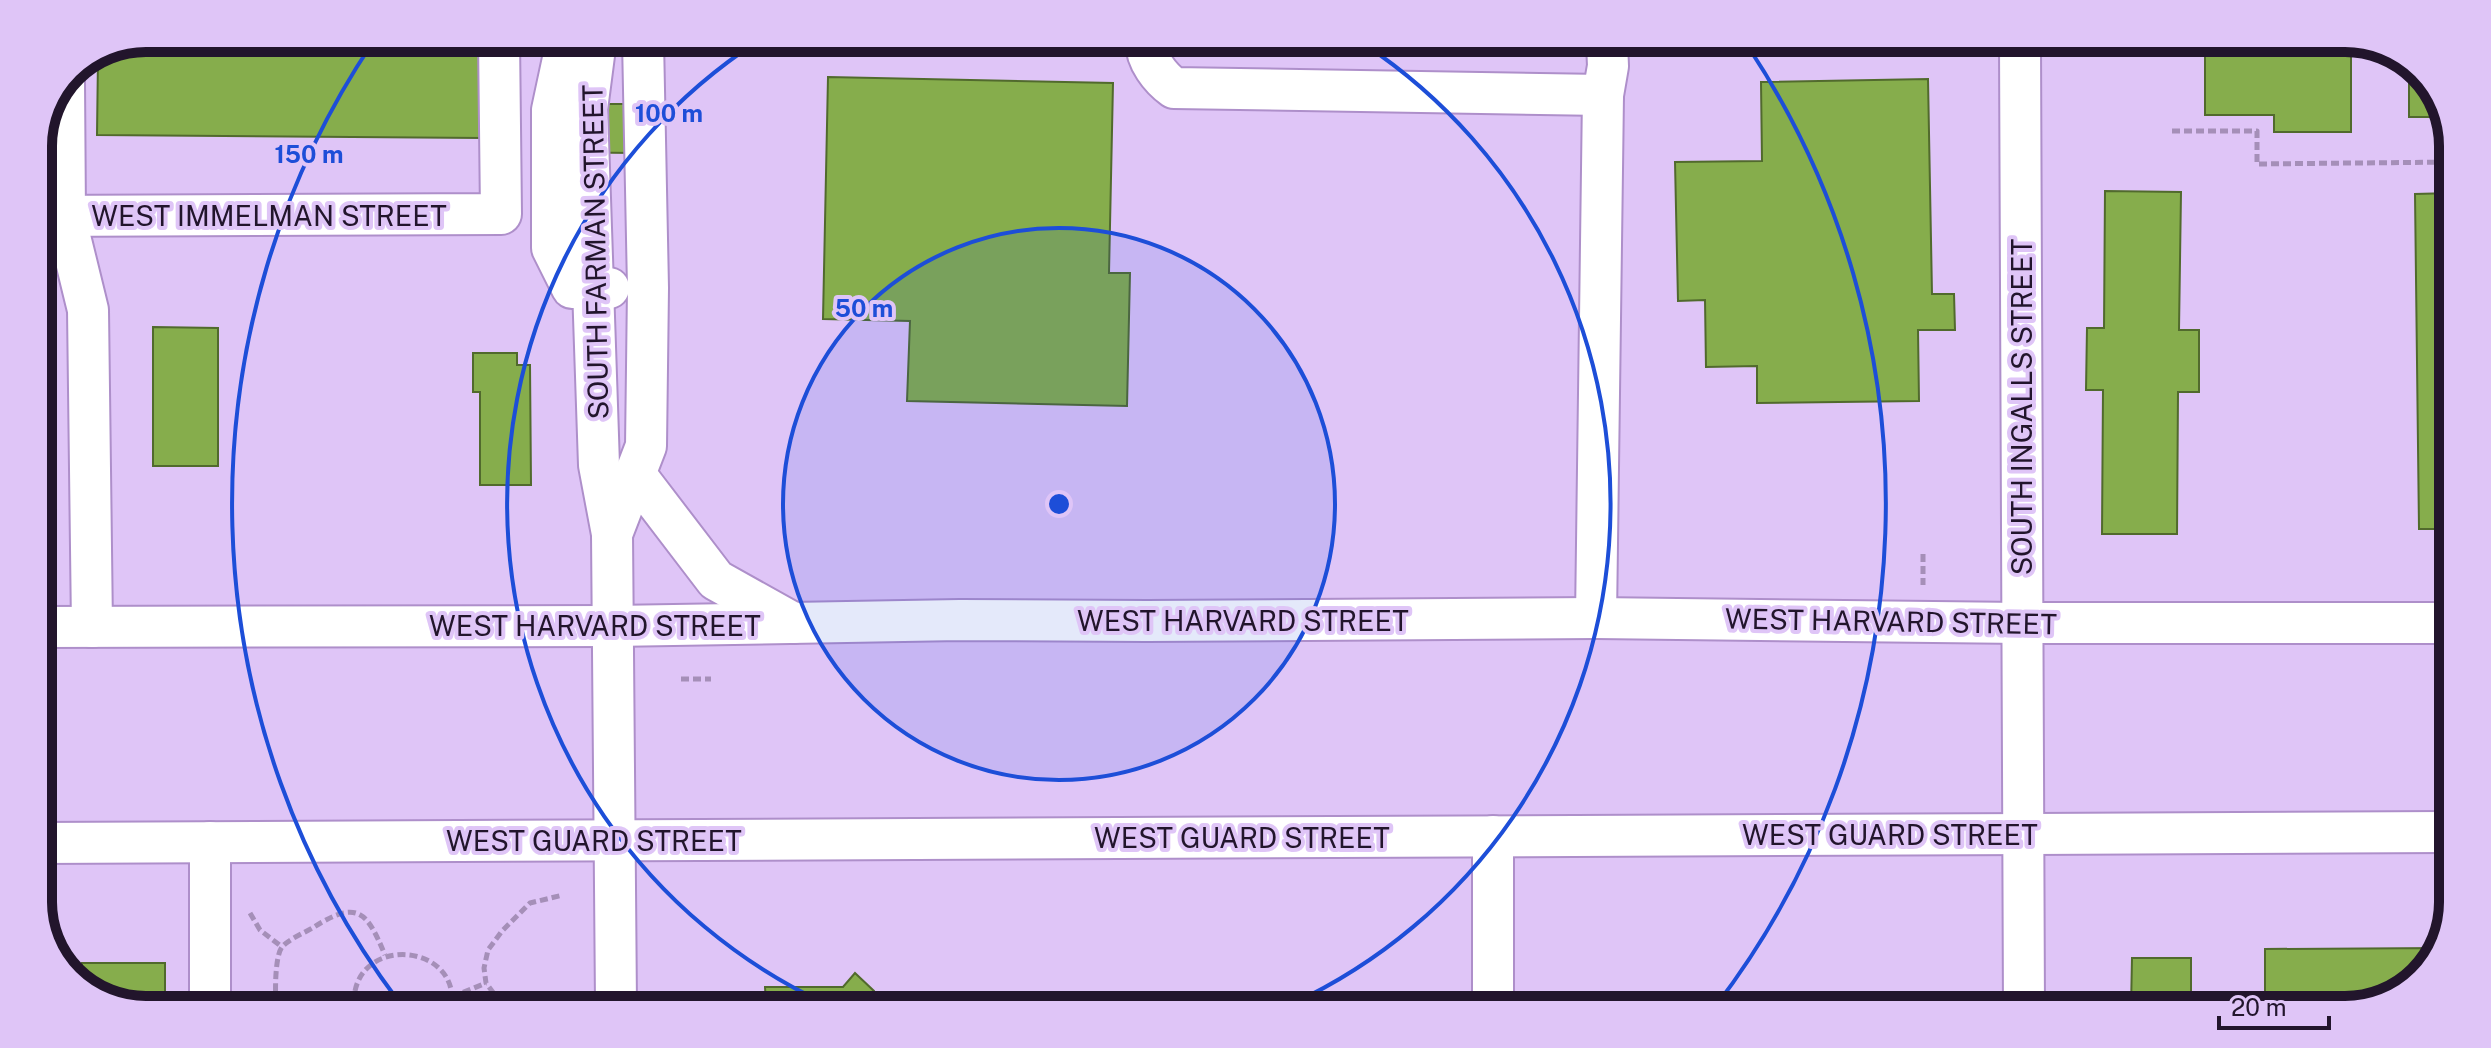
<svg xmlns="http://www.w3.org/2000/svg" width="2491" height="1048" font-family="'Public Sans',sans-serif">
  <rect width="100%" height="100%" fill="#dfc5f7"/>
  <g fill="#86ad4c" stroke="#516a2d" stroke-width="2">
    <polygon points="2205,45 2351,46 2351,132 2274,132 2274,115 2205,115"/>
    <polygon points="125,47 483,49 482,138 97,135 98,58"/>
    <polygon points="2409,64 2431,81 2445,117 2409,117"/>
    <polygon points="828,77 1113,83 1109,273 1130,273 1127,406 907,401 910,321 823,319"/>
    <polygon points="1928,79 1932,294 1954,294 1955,330 1918,330 1919,401 1757,403 1757,366 1706,367 1705,300 1678,301 1675,162 1762,161 1761,82"/>
    <polygon points="539,104 635,104 635,153 538,152"/>
    <polygon points="2105,191 2181,192 2179,330 2199,330 2199,392 2178,392 2177,534 2102,534 2103,390 2086,390 2087,328 2104,328"/>
    <polygon points="2452,193 2449,529 2419,529 2415,194"/>
    <polygon points="153,327 218,328 218,466 153,466"/>
    <polygon points="473,353 517,353 517,365 530,365 531,485 480,485 480,392 473,392"/>
    <polygon points="2440,948 2405,991 2357,1006 2265,1007 2265,949"/>
    <polygon points="2132,958 2191,958 2191,1009 2131,1009"/>
    <polygon points="82,963 165,963 165,1002 105,1002 82,984"/>
    <polygon points="855,973 874,991 874,1005 766,1004 765,987 843,987"/>
    <polygon points="1545,994 1911,996 1910,1008 1545,1007"/>
  </g>
  <g fill="none" stroke-linecap="round" stroke-linejoin="round">
    <defs>
      <g id="minor">
        <polyline points="567,40 552,110 552,248 572,288 609,288"/>
        <polyline points="596,40 587,109 599,465 612,534 616,1004"/>
        <path d="M1146,42C1146,60 1160,78 1174,88L1603,95"/>
        <polyline points="2020,45 2024,1009"/>
        <polyline points="64,82 65,216 88,310 92,627"/>
        <polyline points="38,216 501,214 499,39"/>
        <polyline points="635,474 716,580 793,623"/>
        <polyline points="612,534 646,446 648,288 643,40"/>
        <polyline points="1596,618 1603,95 1608,66 1607,43"/>
        <polyline points="38,627 613,626 960,620 1147,621 1596,618 2022,623 2448,623"/>
        <polyline points="1493,836 1493,1007"/>
        <polyline points="210,842 210,1002"/>
        <polyline points="38,843 2446,832"/>
      </g>
    </defs>
    <use href="#minor" stroke="#ae8fca" stroke-width="44"/>
    <g stroke="#a58fb8" stroke-width="5" stroke-dasharray="8 4" stroke-linecap="butt">
      <polyline points="2172,131 2257,131 2257,164 2453,162"/>
      <polyline points="1923,554 1923,585"/>
      <polyline points="681,679 711,679"/>
      <polyline points="250,913 260,930 282,947"/>
      <polyline points="452,997 486,983"/>
      <path d="M276,1003C275,991 275,956 282,947C289,939 304,933 314,927C358,899 367,912 385,955"/>
      <path d="M354,1003C353,936 456,941 452,1003"/>
      <polyline points="501,1003 486,983 484,968 488,950 502,931 530,903 563,895"/>
    </g>
    <use href="#minor" stroke="#fff" stroke-width="40"/>
  </g>
  <circle cx="1059" cy="504" r="276" fill="#1d4ed8" fill-opacity=".12"/>
  <g fill="none" stroke="#1d4ed8" stroke-width="4">
    <circle cx="1059" cy="504" r="276"/>
    <path d="M826 1004A552 552 0 0 1 758 41M1364 44A552 552 0 0 1 1292 1004"/>
    <path d="M399 1002A827 827 0 0 1 373 42M1749 48A827 827 0 0 1 1715 1007"/>
  </g>
  <g text-anchor="middle" dominant-baseline="central" stroke-width="8" stroke-linejoin="round" paint-order="stroke">
    <g font-size="28" fill="#22152c" stroke="#dfc5f7">
      <text x="269" y="215">WEST IMMELMAN STREET</text>
      <text transform="translate(595 252) rotate(-91)">SOUTH FARMAN STREET</text>
      <text transform="translate(2021 407) rotate(-90)">SOUTH INGALLS STREET</text>
      <text x="1243" y="620">WEST HARVARD STREET</text>
      <text transform="translate(1891 621) rotate(1)">WEST HARVARD STREET</text>
      <text x="595" y="625">WEST HARVARD STREET</text>
      <text x="1890" y="834">WEST GUARD STREET</text>
      <text x="1242" y="837">WEST GUARD STREET</text>
      <text x="594" y="840">WEST GUARD STREET</text>
    </g>
  </g>
  <path d="M0 0H2491V1048H0ZM146 52H2345A94 94 0 0 1 2439 146V902A94 94 0 0 1 2345 996H146A94 94 0 0 1 52 902V146A94 94 0 0 1 146 52Z" fill="#dfc5f7" fill-rule="evenodd"/>
  <path fill="none" stroke="#22152c" stroke-width="10" d="M146 52H2345A94 94 0 0 1 2439 146V902A94 94 0 0 1 2345 996H146A94 94 0 0 1 52 902V146A94 94 0 0 1 146 52Z"/>
  <circle cx="1059" cy="504" r="12" fill="#1d4ed8" stroke="#dfc5f7" stroke-width="4"/>
  <g font-size="24" text-anchor="middle" font-weight="bold" fill="#1d4ed8" stroke="#dfc5f7" stroke-width="8" stroke-linejoin="round" paint-order="stroke">
    <text x="669" y="122">100 m</text>
    <text x="309" y="163">150 m</text>
    <text x="864" y="317">50 m</text>
  </g>
  <path d="M2219 1016v12h110v-12" fill="none" stroke="#22152c" stroke-width="4"/>
  <text x="2231" y="1016" font-size="24" fill="#22152c" stroke="#dfc5f7" stroke-width="6" paint-order="stroke">20 m</text>
</svg>
